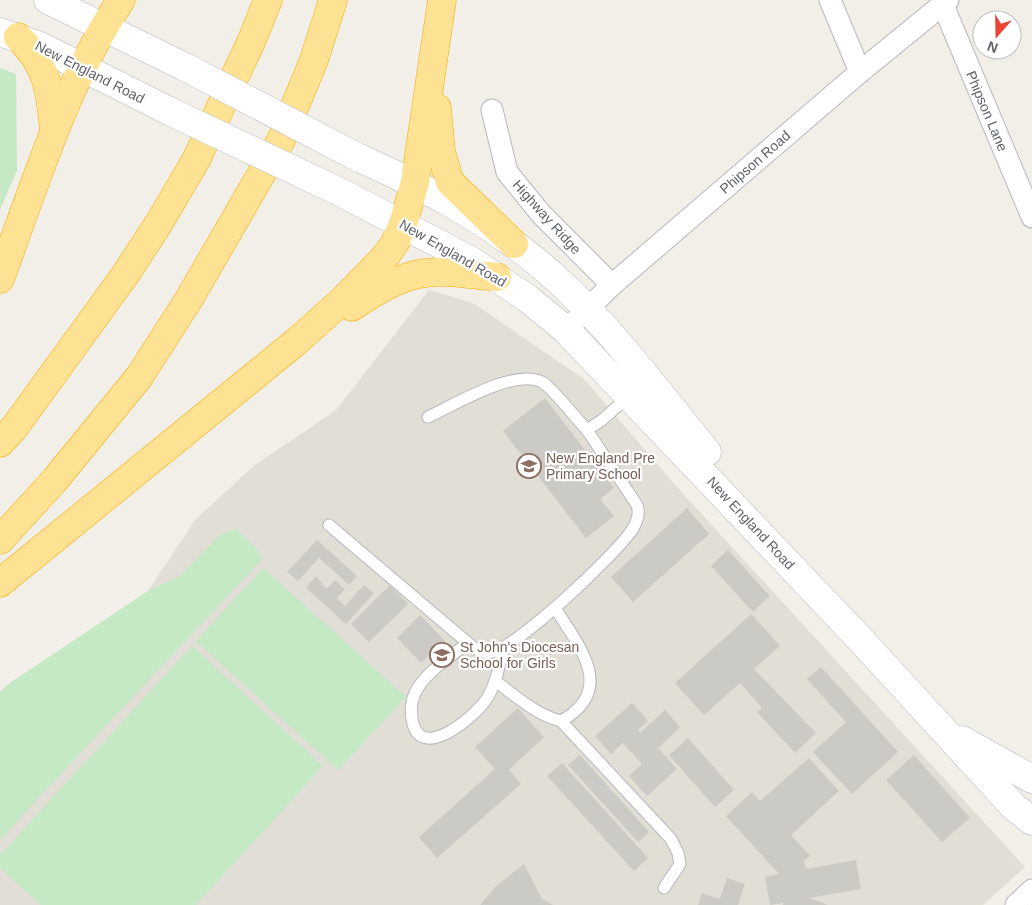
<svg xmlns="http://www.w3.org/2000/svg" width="1032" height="905" font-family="Arial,sans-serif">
  <rect width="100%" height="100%" fill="#f1efe8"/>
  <polygon fill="#e1ded6" points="429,290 473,303 584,379 677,487 1025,867 983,905 0,905 0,692 10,683 148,591 196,519 255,465 336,410"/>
  <g fill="#c5e8c5">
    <polygon points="0,68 16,74 17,170 0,210"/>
    <polygon points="236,529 256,548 262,559 0,839 0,692 10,683 148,591 180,576 221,534"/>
    <polygon points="263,568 406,697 338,770 196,641"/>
    <polygon points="192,646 323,766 196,905 41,905 0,868 0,855"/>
  </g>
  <g fill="#cccac5">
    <polygon points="545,398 614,488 600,499 614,516 586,538 503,431"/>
    <polygon points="687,508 709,534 633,602 611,577"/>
    <polygon points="317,540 357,576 349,585 319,558 298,581 287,572"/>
    <polygon points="728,550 770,596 753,612 711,566"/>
    <polygon points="316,576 326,589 335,580 345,589 337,598 345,606 364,585 374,593 346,624 306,588"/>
    <polygon points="390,585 408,604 369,642 351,624"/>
    <polygon points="751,614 780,646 754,669 816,733 795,753 757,712 762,708 740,683 704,715 675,683"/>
    <polygon points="420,615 445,641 421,663 397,638"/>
    <polygon points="821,667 898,752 852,794 813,752 846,722 807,679"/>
    <polygon points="632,703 648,721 638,730 640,733 665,710 680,727 656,750 659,749 677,769 647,796 629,776 642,764 623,743 611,754 595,736"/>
    <polygon points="518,708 544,737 509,770 521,784 437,858 419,837 495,769 475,747"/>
    <polygon points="688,738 734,790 715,807 669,755"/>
    <polygon points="580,755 649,832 638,842 568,765"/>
    <polygon points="914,755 970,818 942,842 886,780"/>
    <polygon points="809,758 839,791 791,835 810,856 804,861 806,869 856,860 861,889 809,898 828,905 783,905 783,903 770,905 765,877 779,874 726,816 752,792 760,801"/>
    <polygon points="562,763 648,858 634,871 547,776"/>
    <polygon points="524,864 542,899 553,905 480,905 495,887"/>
    <polygon points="727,878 745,884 738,905 698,905 702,893 720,899"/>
  </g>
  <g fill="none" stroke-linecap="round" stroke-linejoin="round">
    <defs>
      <g id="lane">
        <path d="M428,417C454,405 514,368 542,382C552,387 577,420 587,430L602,420L629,396"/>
        <path d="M329,525L468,643C475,648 482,655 492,652C519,646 615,555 632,530C637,522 640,513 637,505L587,430"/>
        <path d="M468,643C451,656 431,669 419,686C412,696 410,707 412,719C419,764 473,718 486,700C496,685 499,666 503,649"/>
        <path d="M495,681C516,696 536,715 561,721C617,690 579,646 555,608"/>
        <polyline points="561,721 671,839 678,853 680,864 664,888"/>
      </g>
      <g id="street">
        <polyline points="830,0 860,72"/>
        <polyline points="943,5 1032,217"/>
        <polyline points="492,110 507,172 541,214 612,285"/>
        <polyline points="566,330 612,285 860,72 948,0"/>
        <polyline points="1016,905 1032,890"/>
      </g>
      <g id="secondary">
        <polyline points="48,0 187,68"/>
        <polyline points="0,32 40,46 169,111"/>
        <path d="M359,158C432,190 502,228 561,283C614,332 661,396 707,452"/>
        <polyline points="340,192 470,260 527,298 566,330 860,639 1013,806 1032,821"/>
        <polyline points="962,740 1032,779"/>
      </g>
      <g id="highway">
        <path d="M18,37C48,66 50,90 54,130"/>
        <polyline points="437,108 441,152 450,182 514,244"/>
        <path d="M0,279C35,185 65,84 121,0"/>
        <path d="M352,307C371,294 392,281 414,275C440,268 471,275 497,277"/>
        <polyline points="0,443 14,428 125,275 159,223 196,160 251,42 268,0"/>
        <polyline points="0,540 54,481 139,377 189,299 281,140 314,60 333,0"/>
        <polyline points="0,583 296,342 344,299 384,258 395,243 403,224 415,182 442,0"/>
      </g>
    </defs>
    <use href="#lane" stroke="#b5b8bc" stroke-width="13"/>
    <use href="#street" stroke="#b5b8bc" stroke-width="23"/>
    <use href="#secondary" stroke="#b6babf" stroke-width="29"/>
    <use href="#highway" stroke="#f9ab00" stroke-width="29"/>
    <use href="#lane" stroke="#fff" stroke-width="11"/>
    <use href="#street" stroke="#fff" stroke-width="21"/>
    <use href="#secondary" stroke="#fff" stroke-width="28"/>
    <use href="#highway" stroke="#fde293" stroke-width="28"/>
    <defs>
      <g id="secondary-bridge">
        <polyline points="187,68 359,158"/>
        <polyline points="169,111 340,192"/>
      </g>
    </defs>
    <use href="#secondary-bridge" stroke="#b6babf" stroke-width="29" stroke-linecap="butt"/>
    <use href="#secondary-bridge" stroke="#fff" stroke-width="28"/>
  </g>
  <defs>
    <symbol id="school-ring" viewBox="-11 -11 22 22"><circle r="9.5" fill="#fff" stroke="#8d6e63" stroke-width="1.5"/><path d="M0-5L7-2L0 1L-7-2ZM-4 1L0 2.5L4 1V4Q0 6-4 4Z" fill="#8d6e63"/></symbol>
  </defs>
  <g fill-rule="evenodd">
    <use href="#school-ring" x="515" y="452" width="28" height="28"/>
    <use href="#school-ring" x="428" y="641" width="28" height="28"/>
  </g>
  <g text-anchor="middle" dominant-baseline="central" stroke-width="4.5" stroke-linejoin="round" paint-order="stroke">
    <g font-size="14" fill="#5f6368" stroke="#fff">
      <text transform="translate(90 72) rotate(27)">New England Road</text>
      <text transform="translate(987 111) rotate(67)">Phipson Lane</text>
      <text transform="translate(755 162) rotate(-41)">Phipson Road</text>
      <text transform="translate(547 217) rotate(48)">Highway Ridge</text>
      <text transform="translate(453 253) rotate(30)">New England Road</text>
      <text transform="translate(751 523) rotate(47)">New England Road</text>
    </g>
    <g font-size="14" fill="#785e54" stroke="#fff" text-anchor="start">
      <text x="546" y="458">New England Pre<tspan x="546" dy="16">Primary School</tspan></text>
      <text x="460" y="647">St John's Diocesan<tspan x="460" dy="16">School for Girls</tspan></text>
    </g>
  </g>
  <g transform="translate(997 35) rotate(200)"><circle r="24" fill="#ffffff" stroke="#bfc1c3"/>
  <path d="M0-4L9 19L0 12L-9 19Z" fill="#ea4335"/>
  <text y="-8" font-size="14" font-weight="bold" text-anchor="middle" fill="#5f6368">N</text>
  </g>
</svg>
